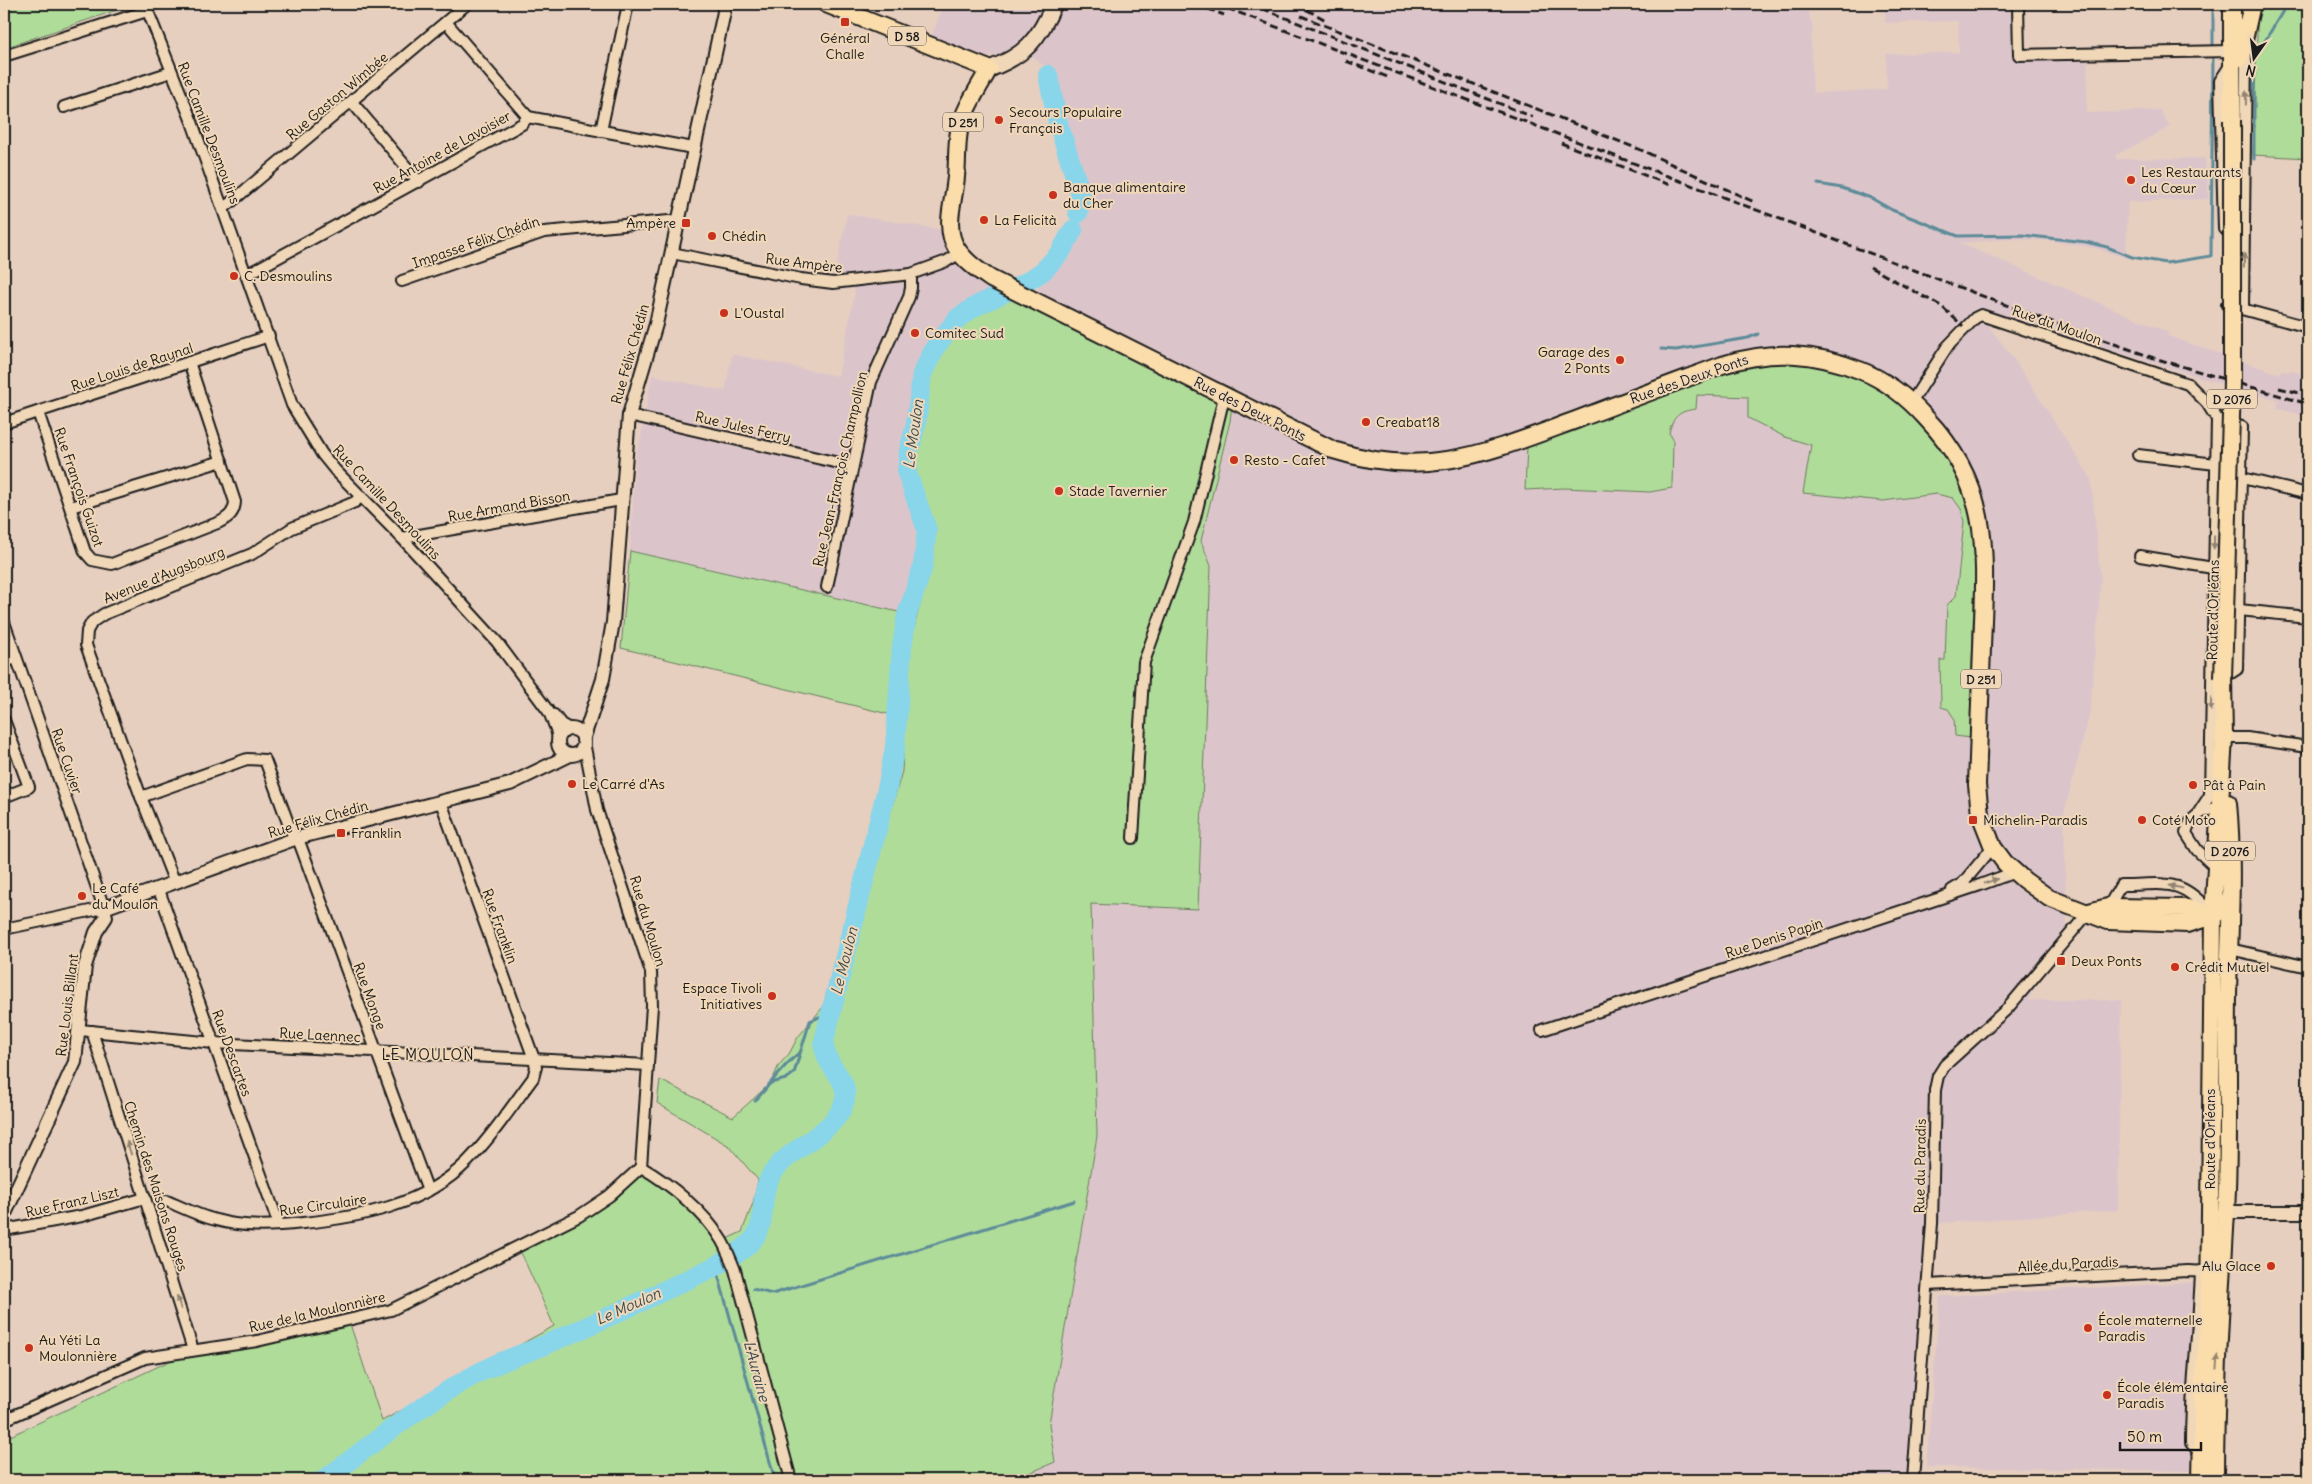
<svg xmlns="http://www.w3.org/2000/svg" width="2312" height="1484" font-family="Delius,sans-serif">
  <rect width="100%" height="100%" fill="#e7cfc0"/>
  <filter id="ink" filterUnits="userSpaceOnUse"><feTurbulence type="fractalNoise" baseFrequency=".02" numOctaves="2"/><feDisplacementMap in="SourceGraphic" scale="10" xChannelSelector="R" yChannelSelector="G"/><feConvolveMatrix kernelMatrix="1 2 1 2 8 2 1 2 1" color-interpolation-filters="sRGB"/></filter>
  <g filter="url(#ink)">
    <g fill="#dcc5ca">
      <polygon points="944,4 1806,4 1813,27 1811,42 1813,93 1887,89 1886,54 1959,52 1958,21 1885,23 1885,4 2018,4 2019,52 2088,52 2087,113 2160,110 2170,127 2116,155 2116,159 2205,158 2209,199 2128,202 2126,258 2094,248 2050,241 2012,239 1960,243 2168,332 2168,336 2274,372 2280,374 2282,370 2289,372 2289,370 2308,376 2308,416 2277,409 2278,400 2247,392 1975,308 2014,359 2091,478 2101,580 2090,713 2064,814 2067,929 2028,1000 2121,1000 2118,1210 1932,1224 1913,1480 1013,1480 1055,1462 1049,1424 1097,1136 1091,904 1198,909 1211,566 1201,541 1230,421 1234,389 1034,294 1076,238 1087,196 1056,76 1033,57 1011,48 1005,55 983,56 931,37"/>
      <polygon points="847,214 943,230 954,259 966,273 988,285 1006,292 976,306 922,374 916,424 909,451 907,473 927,530 903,613 630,551 636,450 639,447 652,375 725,391 732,354 838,376 855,291 835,274"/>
      <polygon points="2196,1282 2192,1471 1926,1467 1940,1296"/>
    </g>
    <g fill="#b0dc9a" stroke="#667c5b">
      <polygon points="4,4 122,4 123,8 4,48"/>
      <polygon points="2258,4 2308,4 2308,158 2253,155"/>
      <polygon points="1006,292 1234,389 1230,421 1201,541 1211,566 1198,909 1091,904 1097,1136 1049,1424 1055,1462 1013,1480 4,1480 4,1439 193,1350 349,1321 382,1421 554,1326 518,1246 579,1216 641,1167 655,1175 722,1241 742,1232 753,1203 758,1180 729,1146 657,1103 660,1080 733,1117 771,1083 779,1065 789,1054 798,1037 823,1007 835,960 878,857 902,771 908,659 916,619 932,561 921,510 907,473 909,451 916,424 922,374 936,346 958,318 976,306"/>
      <path d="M1797,361C1818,366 1839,369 1859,378C1924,408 1967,470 1974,541C1977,569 1974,599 1973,628C1972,665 1971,701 1971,738L1955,736L1954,718L1948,709L1941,707L1940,660H1945L1947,605L1956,596L1964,522L1961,509L1953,498L1936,494L1883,501L1803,493L1811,445L1785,437L1748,418V397L1697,395L1696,409C1679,411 1673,416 1669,433L1673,439L1672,488L1650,492L1565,488L1525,490L1527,446L1748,365Z"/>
      <polygon points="630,551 903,613 896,647 892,715 621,648"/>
    </g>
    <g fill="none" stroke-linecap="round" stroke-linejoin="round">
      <g stroke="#5d8b98" stroke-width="3">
        <polyline points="2213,48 2213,4"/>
        <polyline points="2254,159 2254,50 2265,41 2287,4"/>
        <polyline points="1818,184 1842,188 1871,198 1892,210 1958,236 2022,235 2086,242 2107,247 2132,257 2166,263 2211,256 2213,55"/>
        <polyline points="1661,349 1676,350 1748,338 1758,334"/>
        <polyline points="771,1083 786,1079 794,1073 810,1021 831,1012"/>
        <path d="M755,1101C770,1085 781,1067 799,1053"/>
        <polyline points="716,1267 775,1480"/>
        <polyline points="753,1289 772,1294 1074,1201"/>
      </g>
      <g stroke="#89d5ea" stroke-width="20">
        <polyline points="1048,75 1058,123 1081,195 1078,213"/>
        <path d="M324,1480C376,1441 425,1401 482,1371C502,1360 524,1354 545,1345C591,1325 637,1304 682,1282C702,1273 743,1255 755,1237C770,1215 754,1191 780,1164C800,1143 839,1129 845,1099C849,1076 823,1068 824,1041L887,789L895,747L902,647L907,615L923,566L927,530L907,473L909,451L916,424L922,374L936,346L958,318L976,306L1025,283L1043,271L1060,253L1073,230"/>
      </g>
      <defs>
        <g id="minor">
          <polyline points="145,4 192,122 292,405 322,454 335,470 402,538 497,642 549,712 556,729 558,739"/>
          <polyline points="2018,4 2019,55 2232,51"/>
          <polyline points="446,22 528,117"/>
          <polyline points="4,56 147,11"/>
          <polyline points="352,102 419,182"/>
          <polyline points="64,107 171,72"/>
          <polyline points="601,131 628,4"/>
          <polyline points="224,208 467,4"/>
          <polyline points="2224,229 2220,81 2231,64"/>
          <polyline points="672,253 801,279 833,283 911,274 947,261 960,253"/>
          <polyline points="246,275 522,124 528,117 693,148"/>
          <polyline points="402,281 544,232 669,221 678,223"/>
          <polyline points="2227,305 2308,327"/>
          <polyline points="2243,309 2246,50"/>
          <polyline points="1911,403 1947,347 1975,318 1981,315 2188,384 2207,403 2217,419"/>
          <path d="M38,412L85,552L92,560L112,564L220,522C229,517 234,513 235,502L189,362"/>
          <polyline points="629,415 852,466"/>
          <polyline points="4,423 269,336"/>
          <polyline points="2138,455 2216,464"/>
          <polyline points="2242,478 2308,494"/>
          <polyline points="71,507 222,461"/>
          <polyline points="402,538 621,500"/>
          <polyline points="2140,556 2213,568"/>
          <polyline points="827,587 871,382 909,297 911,288 911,274"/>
          <polyline points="2239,610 2308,617"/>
          <polyline points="4,622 104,908 4,929"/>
          <polyline points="4,662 16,658"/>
          <polyline points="2223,678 2237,669 2242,427 2228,423"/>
          <polyline points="554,715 561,724 570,729"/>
          <polyline points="4,720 29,787 4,797"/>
          <polyline points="2224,738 2247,738 2308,747"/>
          <polyline points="584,742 597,810 651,972 652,1006 641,1167"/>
          <polyline points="141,797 247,759 265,760 291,831 300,844 428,1191"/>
          <polyline points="2199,812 2210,795 2217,419"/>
          <polyline points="1133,838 1144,662 1194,522 1224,397"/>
          <path d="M2216,868L2197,850L2186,833C2190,815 2203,811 2219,807"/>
          <polyline points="175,883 141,797 86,645 87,631 92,622 104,614 252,554 292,528 336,510 355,502 361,496"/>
          <polyline points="159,890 279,1225"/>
          <polyline points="1952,890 1962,884 1993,847"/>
          <path d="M2108,907L2121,885C2166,885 2179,876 2211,913"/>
          <polyline points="2230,949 2308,967"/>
          <polyline points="80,1030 214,1043 648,1065"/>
          <polyline points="1542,1030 1980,885 2015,872"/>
          <polyline points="92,1031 193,1350"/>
          <path d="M641,1167C670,1184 705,1212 722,1241C727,1250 731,1260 735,1270L791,1480"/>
          <path d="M167,1201C183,1208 199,1216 216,1220C244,1228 275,1226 303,1223C362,1217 424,1205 467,1162C492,1137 512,1106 533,1078L536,1067L534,1059L441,802"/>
          <polyline points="4,1230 82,1216 145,1198"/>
          <path d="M2201,1271C2199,1329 2191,1386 2191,1443L2202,1455"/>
          <polyline points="1928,1285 2188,1271 2209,1272"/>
          <polyline points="4,1420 145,1358 257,1341 391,1310 579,1216 609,1196 641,1167"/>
          <polyline points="1913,1480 1932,1223 1935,1090 1938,1076 1945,1065 2007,1009 2089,912"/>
        </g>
        <g id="tertiary">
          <circle cx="571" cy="742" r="13"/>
          <polyline points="583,740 603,679 613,622 629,415 656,324 724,12 723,4"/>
          <polyline points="2226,1212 2308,1212"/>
          <polyline points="4,1216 75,1062 85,966 96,932 106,917 104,908 297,838 510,784 570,755"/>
        </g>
        <path id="secondary" d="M989,69C1025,56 1039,39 1054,4"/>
        <g id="primary">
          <path d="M826,4L989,69C978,89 964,109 959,131C956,149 958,167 955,185C953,202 947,221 952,238C957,256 976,269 991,279L1333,450C1427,480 1489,452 1576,420C1625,401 1674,383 1722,365C1771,349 1815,352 1862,371C1887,381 1908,398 1926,418C1994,489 1985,558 1982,648C1980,694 1979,739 1977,785L1980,814L1993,847L2005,863L2024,880L2049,898L2108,921L2188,924L2213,916L2222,910L2230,898"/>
          <polyline points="2240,58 2252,4"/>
          <polyline points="2232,120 2232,4"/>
          <polyline points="2089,912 2108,907 2188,908 2213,916"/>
          <polyline points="2201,1480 2203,1383 2209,1314 2213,916 2224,738 2223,678"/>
          <path d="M2215,1480C2215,1391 2221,1301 2226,1212C2230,1140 2227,1068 2228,996C2229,932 2234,867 2228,803"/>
        </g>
      </defs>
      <use href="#minor" stroke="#1c1c1c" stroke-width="14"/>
      <use href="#tertiary" stroke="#1c1c1c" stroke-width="16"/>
      <use href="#secondary" stroke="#1c1c1c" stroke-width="19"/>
      <use href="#primary" stroke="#1c1c1c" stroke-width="20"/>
      <use href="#minor" stroke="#f0d7b8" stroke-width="10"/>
      <use href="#tertiary" stroke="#f0d7b8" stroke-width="12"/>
      <use href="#secondary" stroke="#f0d7b8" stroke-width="15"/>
      <use href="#primary" stroke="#fbddab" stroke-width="16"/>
      <g stroke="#1c1c1c" stroke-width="3" stroke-dasharray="8 4" stroke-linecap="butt">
        <polyline points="1196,4 1224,15"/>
        <polyline points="1216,4 2027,313 2154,358 2308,404"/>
        <polyline points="1251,4 1533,117"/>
        <polyline points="1296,4 1326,20"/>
        <polyline points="1301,16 1641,150 1754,202"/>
        <polyline points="1346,61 1390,78"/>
        <polyline points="1561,143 1670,185"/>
        <polyline points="1870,267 1941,306 1963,326"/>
        <polyline points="2279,388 2308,395"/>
      </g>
      <defs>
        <polyline id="primary-bridge" points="2223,678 2232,383 2232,120"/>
      </defs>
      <use href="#primary-bridge" stroke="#1c1c1c" stroke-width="20" stroke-linecap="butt"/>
      <use href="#primary-bridge" stroke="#fbddab" stroke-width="16"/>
    </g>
    <defs><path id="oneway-solid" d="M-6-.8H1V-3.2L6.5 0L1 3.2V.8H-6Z" transform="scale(1.25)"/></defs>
    <g fill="#918372">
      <use href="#oneway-solid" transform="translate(2246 98) rotate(-89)"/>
      <use href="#oneway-solid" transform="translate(2244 260) rotate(-89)"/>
      <use href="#oneway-solid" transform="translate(2214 542) rotate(91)"/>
      <use href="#oneway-solid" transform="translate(2211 704) rotate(91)"/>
      <use href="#oneway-solid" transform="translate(1991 881) rotate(-20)"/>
      <use href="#oneway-solid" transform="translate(2176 887) rotate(-168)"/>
      <use href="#oneway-solid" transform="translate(129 1148) rotate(-108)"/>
      <use href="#oneway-solid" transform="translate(179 1303) rotate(-108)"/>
    </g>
    <use fill="#97866b" href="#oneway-solid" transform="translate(2217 1362) rotate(-85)"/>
  </g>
  <g fill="#c8321e" stroke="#f0d7b8" stroke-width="2">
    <rect x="840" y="17" width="10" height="10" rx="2.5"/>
    <circle cx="999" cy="120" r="5"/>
    <circle cx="2131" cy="180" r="5"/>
    <circle cx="1053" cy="195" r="5"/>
    <circle cx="984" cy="220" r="5"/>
    <rect x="681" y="218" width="10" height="10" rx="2.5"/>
    <circle cx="712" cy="236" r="5"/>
    <circle cx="234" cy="276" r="5"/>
    <circle cx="724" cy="313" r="5"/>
    <circle cx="915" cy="333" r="5"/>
    <circle cx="1620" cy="360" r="5"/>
    <circle cx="1366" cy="422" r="5"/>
    <circle cx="1234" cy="460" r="5"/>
    <circle cx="1059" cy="491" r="5"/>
    <circle cx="572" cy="784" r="5"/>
    <circle cx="2193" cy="785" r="5"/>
    <rect x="1968" y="815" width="10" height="10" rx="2.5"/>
    <circle cx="2142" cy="820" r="5"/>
    <rect x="336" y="828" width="10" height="10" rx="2.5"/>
    <circle cx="82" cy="896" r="5"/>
    <rect x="2056" y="956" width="10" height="10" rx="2.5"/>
    <circle cx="2175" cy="967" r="5"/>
    <circle cx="772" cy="996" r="5"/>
    <circle cx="2271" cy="1266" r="5"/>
    <circle cx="2088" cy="1328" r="5"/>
    <circle cx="29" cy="1348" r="5"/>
    <circle cx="2107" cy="1395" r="5"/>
  </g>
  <g text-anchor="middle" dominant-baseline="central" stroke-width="4" stroke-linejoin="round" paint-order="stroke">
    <g fill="#f0d7b8" stroke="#5c544b" stroke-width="1">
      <rect x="888" y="26.5" width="38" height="19" rx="4"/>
      <rect x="943" y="112.5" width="40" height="19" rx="4"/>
      <rect x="2207" y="389.5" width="50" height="19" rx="4"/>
      <rect x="1961" y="669.5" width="40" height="19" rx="4"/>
      <rect x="2205" y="841.5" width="50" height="19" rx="4"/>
    </g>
    <g font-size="12" font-weight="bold" fill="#1c1c1c">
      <text x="907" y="36">D 58</text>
      <text x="963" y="122">D 251</text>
      <text x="2232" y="399">D 2076</text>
      <text x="1981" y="679">D 251</text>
      <text x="2230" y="851">D 2076</text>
    </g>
    <g font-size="14" fill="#1c1c1c" stroke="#f0d7b8" text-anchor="start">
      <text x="845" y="38" text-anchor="middle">Général<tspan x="845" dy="16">Challe</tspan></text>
      <text x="1009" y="112">Secours Populaire<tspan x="1009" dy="16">Français</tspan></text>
      <text x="2141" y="172">Les Restaurants<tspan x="2141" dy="16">du Cœur</tspan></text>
      <text x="1063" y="187">Banque alimentaire<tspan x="1063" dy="16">du Cher</tspan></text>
      <text x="994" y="220">La Felicità</text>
      <text x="676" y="223" text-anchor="end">Ampère</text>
      <text x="722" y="236">Chédin</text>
      <text x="244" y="276">C. Desmoulins</text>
      <text x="734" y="313">L'Oustal</text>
      <text x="925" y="333">Comitec Sud</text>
      <text x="1610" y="352" text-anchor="end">Garage des<tspan x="1610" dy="16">2 Ponts</tspan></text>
      <text x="1376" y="422">Creabat18</text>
      <text x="1244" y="460">Resto - Cafet</text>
      <text x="1069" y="491">Stade Tavernier</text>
      <text x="582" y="784">Le Carré d'As</text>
      <text x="2203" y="785">Pât à Pain</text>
      <text x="1983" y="820">Michelin-Paradis</text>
      <text x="2152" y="820">Coté Moto</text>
      <text x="351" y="833">Franklin</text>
      <text x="92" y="888">Le Café<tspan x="92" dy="16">du Moulon</tspan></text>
      <text x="2071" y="961">Deux Ponts</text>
      <text x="2185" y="967">Crédit Mutuel</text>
      <text x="762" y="988" text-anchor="end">Espace Tivoli<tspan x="762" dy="16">Initiatives</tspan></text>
      <text x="2261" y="1266" text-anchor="end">Alu Glace</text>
      <text x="2098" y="1320">École maternelle<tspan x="2098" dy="16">Paradis</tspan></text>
      <text x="39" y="1340">Au Yéti La<tspan x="39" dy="16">Moulonnière</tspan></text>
      <text x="2117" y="1387">École élémentaire<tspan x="2117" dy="16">Paradis</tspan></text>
    </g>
    <g font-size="14" fill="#1c1c1c" stroke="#f0d7b8">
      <text transform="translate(337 96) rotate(-40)">Rue Gaston Wimbée</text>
      <text transform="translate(209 133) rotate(69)">Rue Camille Desmoulins</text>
      <text transform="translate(442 152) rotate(-29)">Rue Antoine de Lavoisier</text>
      <text transform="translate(476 242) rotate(-19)">Impasse Félix Chédin</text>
      <text transform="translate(804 263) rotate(7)">Rue Ampère</text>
      <text transform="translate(2057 325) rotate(19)">Rue du Moulon</text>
      <text transform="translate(630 354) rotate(-74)">Rue Félix Chédin</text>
      <text transform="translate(132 367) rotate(-18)">Rue Louis de Raynal</text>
      <text transform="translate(1689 379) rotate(-19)">Rue des Deux Ponts</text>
      <text transform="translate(1250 409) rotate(27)">Rue des Deux Ponts</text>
      <text transform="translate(743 427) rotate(13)">Rue Jules Ferry</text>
      <text transform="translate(840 469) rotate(-77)">Rue Jean-François Champollion</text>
      <text transform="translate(79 487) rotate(71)">Rue François Guizot</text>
      <text transform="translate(387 502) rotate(47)">Rue Camille Desmoulins</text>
      <text transform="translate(509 506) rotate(-10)">Rue Armand Bisson</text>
      <text transform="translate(164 575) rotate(-22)">Avenue d'Augsbourg</text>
      <text transform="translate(2213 610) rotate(-89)">Route d'Orléans</text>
      <text transform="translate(67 761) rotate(71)">Rue Cuvier</text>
      <text transform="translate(318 819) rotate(-16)">Rue Félix Chédin</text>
      <text transform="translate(648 921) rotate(73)">Rue du Moulon</text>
      <text transform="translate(500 926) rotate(70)">Rue Franklin</text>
      <text transform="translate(1774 938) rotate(-18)">Rue Denis Papin</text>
      <text transform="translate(370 996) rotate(70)">Rue Monge</text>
      <text transform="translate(67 1005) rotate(-83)">Rue Louis Billant</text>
      <text transform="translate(320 1035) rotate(3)">Rue Laennec</text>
      <text transform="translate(232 1053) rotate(70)">Rue Descartes</text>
      <text transform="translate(2210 1139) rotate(-90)">Route d'Orléans</text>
      <text transform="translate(1920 1166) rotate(-89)">Rue du Paradis</text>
      <text transform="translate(156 1186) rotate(72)">Chemin des Maisons Rouges</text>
      <text transform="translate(72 1202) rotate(-13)">Rue Franz Liszt</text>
      <text transform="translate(323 1205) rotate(-8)">Rue Circulaire</text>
      <text transform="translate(2068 1264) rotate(-3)">Allée du Paradis</text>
      <text transform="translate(317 1312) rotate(-13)">Rue de la Moulonnière</text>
    </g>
    <g font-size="15" font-style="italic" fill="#374a50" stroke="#f0d7b8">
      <text transform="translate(913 434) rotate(-82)">Le Moulon</text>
      <text transform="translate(844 961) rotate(-76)">Le Moulon</text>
      <text transform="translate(628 1306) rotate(-24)">Le Moulon</text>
      <text transform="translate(757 1371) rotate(75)">L'Auraine</text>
    </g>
    <g font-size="15" letter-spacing="1" fill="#1c1c1c" stroke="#f0d7b8">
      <text x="428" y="1054">LE MOULON</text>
    </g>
  </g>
  <rect width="2312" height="1484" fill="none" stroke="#f0d7b8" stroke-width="20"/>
  <rect x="10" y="10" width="2292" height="1464" fill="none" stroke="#1c1c1c" stroke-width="2" filter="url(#ink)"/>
  <g transform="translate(2254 58) rotate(194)" stroke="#f0d7b8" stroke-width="4" paint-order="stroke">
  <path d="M0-4L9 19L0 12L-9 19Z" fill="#1c1c1c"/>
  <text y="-8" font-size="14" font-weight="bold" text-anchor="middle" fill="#1c1c1c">N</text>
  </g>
  <path d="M2120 1442v8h81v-8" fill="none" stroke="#1c1c1c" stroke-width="2.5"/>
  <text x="2127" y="1442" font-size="15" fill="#1c1c1c" stroke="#f0d7b8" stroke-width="4" paint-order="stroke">50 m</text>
</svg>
